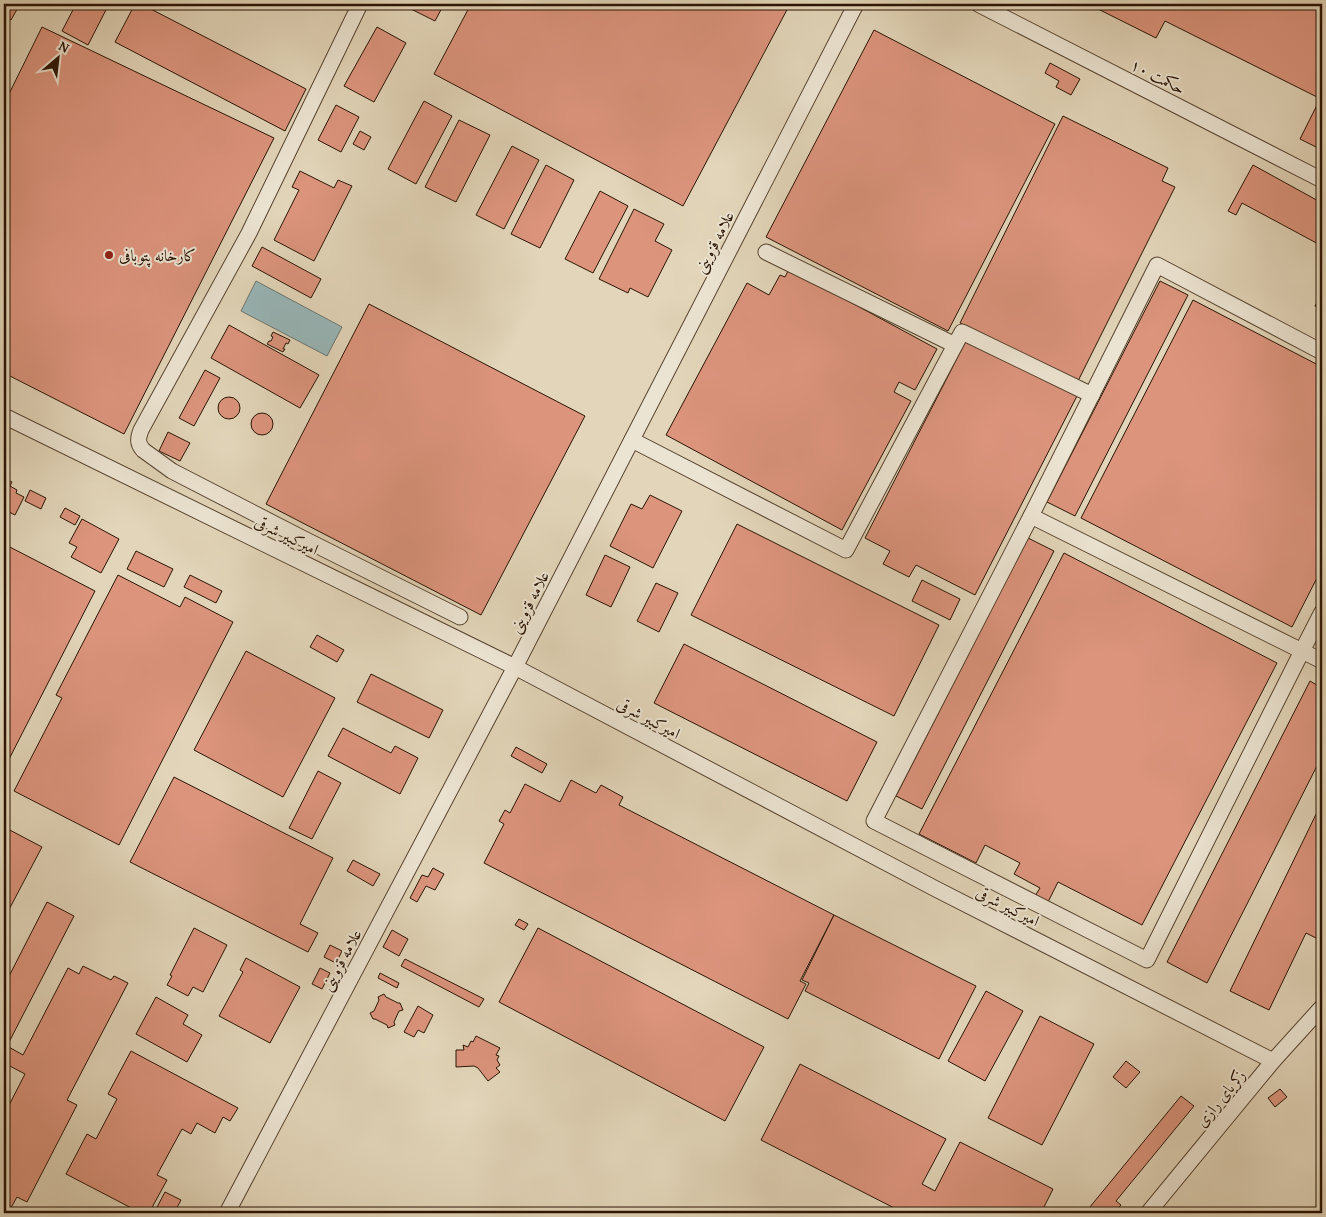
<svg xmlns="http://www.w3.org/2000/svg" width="1326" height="1217" font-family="'Gentium Book Plus',Amiri,serif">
  <rect width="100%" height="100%" fill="#e2d5b9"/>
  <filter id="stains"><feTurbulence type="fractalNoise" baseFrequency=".004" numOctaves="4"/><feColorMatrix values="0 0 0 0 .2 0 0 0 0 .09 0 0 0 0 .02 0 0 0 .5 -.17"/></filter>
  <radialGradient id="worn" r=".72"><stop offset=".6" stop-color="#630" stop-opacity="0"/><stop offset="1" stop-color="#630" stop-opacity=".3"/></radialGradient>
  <polygon fill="#98b6b8" stroke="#6c7570" points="256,281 342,327 327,356 241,311"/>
  <g fill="#dc947d" stroke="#291403">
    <polygon points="4,4 20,4 11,20 4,16"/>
    <polygon points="76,4 109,4 88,45 62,31"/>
    <polygon points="135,4 141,4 306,89 285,131 115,42"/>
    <polygon points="401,4 444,4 435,21"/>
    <polygon points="471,4 790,4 683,206 434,74"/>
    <polygon points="1088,4 1322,4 1322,87 1317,97 1165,21 1156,38"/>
    <polygon points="42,27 274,138 124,434 4,373 4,104"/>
    <polygon points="377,27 406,43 374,102 344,86"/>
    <polygon points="874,30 1055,124 948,331 766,237"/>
    <polygon points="1050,63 1080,79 1071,95 1056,87 1059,81 1045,73"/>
    <polygon points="1322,95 1322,150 1300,139"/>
    <polygon points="424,101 452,116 416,184 388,169"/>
    <polygon points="336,105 359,117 341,152 318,140"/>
    <polygon points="1063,116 1168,168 1162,181 1175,187 1078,381 960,323"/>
    <polygon points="459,120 490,135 456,202 425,187"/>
    <polygon points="360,131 371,137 364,150 353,144"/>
    <polygon points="512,146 539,160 504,229 476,215"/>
    <polygon points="546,165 574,180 540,248 511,234"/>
    <polygon points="1253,165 1322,203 1322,246 1242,203 1236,215 1228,211"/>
    <polygon points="300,171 334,188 338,180 352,186 314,261 274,240 299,190 292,187"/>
    <polygon points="600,191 628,206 593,273 565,259"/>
    <polygon points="634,209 664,224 655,241 672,250 648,297 630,288 628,293 599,279"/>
    <polygon points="262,247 321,279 311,298 252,266"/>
    <polygon points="789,269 937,349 915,390 899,382 894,392 911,401 842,530 666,435 747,283 769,295 780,275 785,277"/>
    <polygon points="1160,281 1188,295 1075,516 1047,502"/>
    <polygon points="1322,293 1322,310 1315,306"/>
    <polygon points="1193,300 1322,367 1322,568 1292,627 1081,518"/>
    <polygon points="369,304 585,416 481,615 266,504"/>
    <polygon points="229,325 319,375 300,408 211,358"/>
    <polygon points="273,332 290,340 288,344 286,343 283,349 285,349 283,352 267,344 269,341 271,341 273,337 271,336"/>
    <polygon points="967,339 1077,396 975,595 916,565 909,577 883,564 890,551 865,538"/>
    <polygon points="205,370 220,378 194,426 179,418"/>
    <circle cx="229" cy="408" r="11"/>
    <circle cx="262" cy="424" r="11"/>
    <polygon points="168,432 190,443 180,461 159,451"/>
    <polygon points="4,478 12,482 10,486 17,490 16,493 24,497 15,515 7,511 4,516"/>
    <polygon points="30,490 46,498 41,509 25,501"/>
    <polygon points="650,495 682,511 653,568 610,546 631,504 642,509"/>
    <polygon points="65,508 80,516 75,525 60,517"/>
    <polygon points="82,519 119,539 101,573 71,557 77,547 69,543"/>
    <polygon points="737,524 939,625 894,716 691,615"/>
    <polygon points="1028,538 1054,551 922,809 896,796"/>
    <polygon points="4,544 95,591 4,769"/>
    <polygon points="136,551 173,569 164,587 127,569"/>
    <polygon points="1064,553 1277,663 1142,925 1058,882 1048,902 1035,896 1040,888 1014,874 1020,863 985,845 976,863 919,834"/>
    <polygon points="605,555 630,567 611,607 586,595"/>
    <polygon points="118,575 180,607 185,597 233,622 119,845 14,791 62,698 56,695"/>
    <polygon points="190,575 222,591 216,603 184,587"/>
    <polygon points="922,580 960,599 950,620 912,601"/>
    <polygon points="656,583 678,593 659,632 637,621"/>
    <polygon points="317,635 344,650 337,662 310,647"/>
    <polygon points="684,644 877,742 847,801 654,703"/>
    <polygon points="246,651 335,698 283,797 194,750"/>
    <polygon points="371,674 443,710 429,738 357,702"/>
    <polygon points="1310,681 1322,688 1322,756 1207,983 1167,962"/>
    <polygon points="343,728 391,753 395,746 418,758 400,794 328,756"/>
    <polygon points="516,747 547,764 542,773 511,756"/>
    <polygon points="318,771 341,783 312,839 289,828"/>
    <polygon points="174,777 333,858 300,924 318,933 308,952 130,862"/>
    <polygon points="571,780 596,793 601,785 623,797 619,805 834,915 800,981 806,984 788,1019 484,863 504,824 499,821 505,810 510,813 525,784 560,802"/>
    <polygon points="1322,802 1322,941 1306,933 1269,1010 1230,991"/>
    <polygon points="4,827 42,847 4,919"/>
    <polygon points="353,860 380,874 373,886 347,871"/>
    <polygon points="433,868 444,874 435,890 426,886 417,902 410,898 422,875 428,877"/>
    <polygon points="47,902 74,916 7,1046 23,1055 68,968 79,974 83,966 111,980 114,976 128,983 67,1100 77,1105 27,1202 17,1197 8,1213 4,1213 4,1115 25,1074 4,1063 4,986"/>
    <polygon points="834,915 976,986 939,1059 805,991 809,983 802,980"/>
    <polygon points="519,919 528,924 524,930 515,925"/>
    <polygon points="194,928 227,945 203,992 193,987 188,996 167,985 172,976 170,975"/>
    <polygon points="538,928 764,1047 725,1121 499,1002"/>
    <polygon points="392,930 408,939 399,956 383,947"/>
    <polygon points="330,945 342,951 336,963 324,957"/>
    <polygon points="246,958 300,987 270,1043 219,1016 243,972 240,970"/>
    <polygon points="405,959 484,999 479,1007 401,966"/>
    <polygon points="320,968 330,973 322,989 312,984"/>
    <polygon points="380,973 399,983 397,988 378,978"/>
    <polygon points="986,991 1023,1011 985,1081 948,1061"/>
    <polygon points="384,994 386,997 398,1003 400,1003 403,1010 399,1011 394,1022 395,1025 388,1028 387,1025 375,1019 373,1019 370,1013 374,1011 379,1000 378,997"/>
    <polygon points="156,997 188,1015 183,1024 202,1035 187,1062 136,1034"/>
    <polygon points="418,1006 433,1015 424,1033 418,1030 414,1037 404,1032"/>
    <polygon points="1040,1016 1094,1044 1042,1145 988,1118"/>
    <polygon points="476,1036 500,1048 496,1055 499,1056 497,1060 500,1065 496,1068 500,1072 488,1081 478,1068 474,1066 456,1067 456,1050 464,1050 463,1045 468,1047 471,1041 473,1042"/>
    <polygon points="131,1051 238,1108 230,1121 223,1117 215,1133 197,1123 191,1134 182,1129 157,1175 167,1180 149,1213 141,1213 66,1174 87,1134 96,1139 117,1099 108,1094"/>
    <polygon points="1126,1061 1140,1072 1126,1088 1113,1077"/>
    <polygon points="800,1064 946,1139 922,1184 935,1191 960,1142 1053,1189 1041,1213 904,1213 761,1140"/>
    <polygon points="1280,1089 1287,1097 1275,1107 1268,1098"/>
    <polygon points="1181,1096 1194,1106 1116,1201 1121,1205 1114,1213 1110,1210 1107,1213 1085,1213"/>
    <polygon points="165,1192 181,1200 174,1213 154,1213"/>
  </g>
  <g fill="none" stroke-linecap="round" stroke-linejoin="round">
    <defs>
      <g id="minor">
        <path d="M360,4L249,233L141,430C138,438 137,443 143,450L172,471L302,538L460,617"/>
        <polyline points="978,4 1322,180"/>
        <polyline points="766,252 955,345"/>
        <polyline points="4,416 515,667 934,888 1273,1061"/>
        <polyline points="632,440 846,550 962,332 1092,395"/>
        <polyline points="1031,516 1157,265 1322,352"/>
        <polyline points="1322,612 1302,651 1147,960 874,821 1031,516 1302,651 1322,661"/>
        <polyline points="227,1213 515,667 856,4"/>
        <polyline points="1148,1213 1273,1061 1322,1007"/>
      </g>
    </defs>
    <use href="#minor" stroke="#574430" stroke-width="17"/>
    <use href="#minor" stroke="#ece4d2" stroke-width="15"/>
  </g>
  <circle fill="#8f2418" stroke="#ece4d2" stroke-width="2" cx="109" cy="255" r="5"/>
  <g text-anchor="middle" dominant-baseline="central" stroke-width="4" stroke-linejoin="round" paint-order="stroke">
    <g font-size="16" fill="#291403" stroke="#ece4d2">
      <text transform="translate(1158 76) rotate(27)">حکمت ۱۰</text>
      <text transform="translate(714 242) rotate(-63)">علامه قزوینی</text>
      <text transform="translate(287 535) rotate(26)">امیرکبیر شرقی</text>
      <text transform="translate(529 602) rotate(-63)">علامه قزوینی</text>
      <text transform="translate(649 718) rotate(28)">امیرکبیر شرقی</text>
      <text transform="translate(1008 906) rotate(27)">امیرکبیر شرقی</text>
      <text transform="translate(341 960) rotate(-62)">علامه قزوینی</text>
      <text transform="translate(1220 1098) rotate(-51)">زکریای رازی</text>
    </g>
    <g font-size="16" fill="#291403" stroke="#ece4d2" text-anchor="start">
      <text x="119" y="255">کارخانه پتوبافی</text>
    </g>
  </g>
  <rect width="1326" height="1217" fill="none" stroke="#e2d5b9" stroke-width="20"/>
  <rect x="5" y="5" width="1316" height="1207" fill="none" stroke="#291403" stroke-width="2.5"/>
  <rect x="10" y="10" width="1306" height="1197" fill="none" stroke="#291403"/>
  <g transform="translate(58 58) rotate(28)" stroke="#ece4d2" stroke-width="4" paint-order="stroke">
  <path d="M0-4L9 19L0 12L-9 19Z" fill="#291403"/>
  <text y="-8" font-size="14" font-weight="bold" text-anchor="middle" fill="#291403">N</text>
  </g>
  <rect width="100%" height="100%" filter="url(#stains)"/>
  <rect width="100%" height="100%" fill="url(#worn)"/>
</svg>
